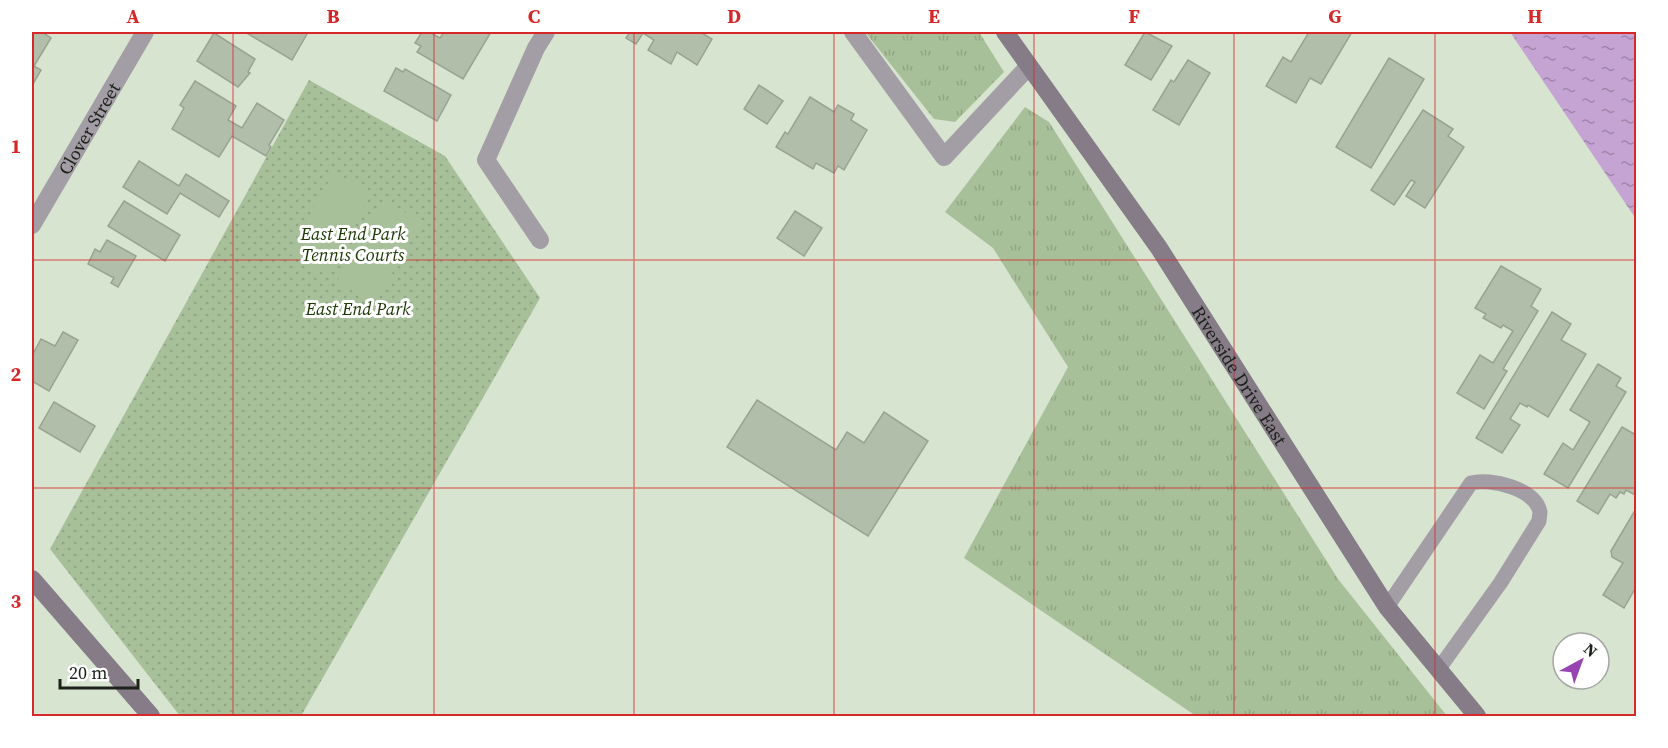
<svg xmlns="http://www.w3.org/2000/svg" width="1668" height="748" font-family="'Source Serif 4',serif">
  <defs>
    <pattern id="grass-tufts" width="24" height="20" patternUnits="userSpaceOnUse" patternTransform="scale(1.5)"><rect width="24" height="20" fill="#a8c09a"/><path d="M3 7l-1-3M5 7V3M7 7l1-3M15 17l-1-3M17 17v-4M19 17l1-3" fill="none" stroke="#90a584"/></pattern>
    <pattern id="park-dots" width="8" height="8" patternUnits="userSpaceOnUse" patternTransform="scale(1.5)"><rect width="8" height="8" fill="#a8c09a"/><path d="M2 2h.1M6 6h.1" fill="none" stroke="#90a584" stroke-width="1.8" stroke-linecap="round"/></pattern>
    <pattern id="water-ripples" width="26" height="14" patternUnits="userSpaceOnUse" patternTransform="scale(1.5)"><rect width="26" height="14" fill="#c5a3d2"/><path d="M2 4q2-2 4 0t4 0M15 11q2-2 4 0t4 0" fill="none" stroke="#9f84aa"/></pattern>
  </defs>
  <rect width="100%" height="100%" fill="#d7e4d0"/>
  <g fill="url(#grass-tufts)">
    <polygon points="865,32 979,32 1004,72 955,122 934,119"/>
    <polygon points="1025,107 1049,122 1338,579 1447,716 1196,716 964,558 1068,367 993,248 945,212"/>
  </g>
  <polygon fill="url(#park-dots)" points="309,80 445,156 540,298 301,716 180,716 50,549"/>
  <g fill="#a8c09a">
    <polygon points="334,172 372,193 326,275 288,253"/>
    <polygon points="383,200 422,222 375,303 337,282"/>
  </g>
  <polygon fill="url(#water-ripples)" points="1510,32 1636,32 1636,219"/>
  <g fill="#b1beaa" stroke="#98a491" stroke-width="1.5">
    <polygon points="32,32 42,32 51,38 34,66 41,70 33,84 32,83"/>
    <polygon points="245,32 307,32 307,34 292,60"/>
    <polygon points="422,32 429,32 440,38 444,32 491,32 463,79 417,52 421,46 415,43"/>
    <polygon points="630,32 700,32 712,39 697,65 677,52 671,64 648,50 654,40 643,33 636,44 626,38"/>
    <polygon points="1145,32 1172,46 1151,80 1125,65"/>
    <polygon points="1309,32 1352,32 1321,84 1310,78 1296,103 1266,86 1283,57 1291,62"/>
    <polygon points="214,33 255,59 248,72 250,73 238,87 197,61"/>
    <polygon points="1389,58 1424,79 1371,168 1336,147"/>
    <polygon points="1188,60 1210,73 1179,125 1153,110 1171,80 1174,82"/>
    <polygon points="396,68 403,72 405,69 451,95 437,121 384,91"/>
    <polygon points="195,81 236,106 228,120 242,128 257,103 284,120 269,145 271,147 266,156 232,136 219,157 172,129 184,108 180,105"/>
    <polygon points="759,85 783,101 767,124 744,109"/>
    <polygon points="810,97 834,112 838,105 854,114 851,120 867,130 844,170 838,166 834,173 816,163 813,169 776,147 785,132 788,134"/>
    <polygon points="1423,110 1453,129 1448,136 1464,147 1425,208 1406,196 1415,182 1411,180 1394,205 1371,190"/>
    <polygon points="139,161 179,186 186,174 229,201 219,217 180,193 167,214 123,187"/>
    <polygon points="124,201 180,235 165,261 108,226"/>
    <polygon points="795,211 822,228 804,256 777,238"/>
    <polygon points="107,240 136,256 118,287 111,283 114,278 88,264 95,249 100,252"/>
    <polygon points="1501,266 1541,289 1531,306 1538,311 1503,369 1507,371 1484,409 1457,393 1480,355 1493,363 1513,331 1503,325 1501,328 1483,318 1486,314 1475,308"/>
    <polygon points="1552,312 1571,324 1561,340 1586,354 1548,417 1528,405 1527,407 1520,403 1510,419 1520,425 1502,453 1476,438"/>
    <polygon points="63,332 78,340 49,391 32,381 32,356 41,339 55,346"/>
    <polygon points="1598,364 1621,378 1616,386 1626,392 1568,488 1544,474 1563,443 1573,450 1590,422 1570,410"/>
    <polygon points="757,400 836,450 847,432 864,443 884,412 928,441 868,536 727,447"/>
    <polygon points="54,402 95,426 80,452 39,428"/>
    <polygon points="1622,427 1636,435 1636,492 1635,495 1626,490 1624,494 1620,492 1616,498 1610,494 1598,514 1577,501"/>
    <polygon points="1634,512 1636,514 1636,587 1624,608 1603,595 1623,563 1612,557 1611,551"/>
  </g>
  <g fill="none" stroke-linecap="round" stroke-linejoin="round">
    <path stroke="#a39da5" stroke-width="15" d="M1387,607L1471,483C1490,478 1535,488 1540,512C1540,515 1539,518 1539,521L1501,582L1438,670"/>
    <g stroke="#a39da5" stroke-width="18">
      <polyline points="853,32 944,157 1029,66"/>
      <path id="s1" d="M32,225L145,32"/>
      <polyline points="540,240 486,160 536,48 546,32"/>
    </g>
    <g stroke="#857c88" stroke-width="18">
      <path id="s2" d="M1005,32L1159,248L1387,607L1477,716"/>
      <polyline points="32,579 151,716"/>
    </g>
  </g>
  <path fill="none" stroke="#d62828" stroke-width="1.5" stroke-opacity="0.55" d="M233,32V716M434,32V716M634,32V716M834,32V716M1034,32V716M1234,32V716M1435,32V716M32,260H1636M32,488H1636"/>
  <g text-anchor="middle" dominant-baseline="central" stroke-width="6" stroke-linejoin="round" paint-order="stroke">
    <g font-size="18" fill="#1c211a" stroke="#fff">
      <text stroke="none"><textPath href="#s1" startOffset="112">Clover Street</textPath></text>
      <text stroke="none"><textPath href="#s2" startOffset="416">Riverside Drive East</textPath></text>
    </g>
    <g font-size="18" font-style="italic" fill="#1b3803" stroke="#fff">
      <text x="353" y="233">East End Park<tspan x="353" dy="21">Tennis Courts</tspan></text>
      <text x="358" y="308">East End Park</text>
    </g>
  </g>
  <rect width="1668" height="748" fill="none" stroke="#ffffff" stroke-width="66"/>
  <g transform="translate(1581 661) rotate(41)"><circle r="28" fill="#ffffff" stroke="#a4a6a3" stroke-width="1.5"/>
  <path d="M0-4.5L10 22L0 15L-10 22Z" fill="#9744b3"/>
  <text y="-9" font-size="16" font-weight="bold" text-anchor="middle" fill="#1c211a">N</text>
  </g>
  <path d="M60 679v9h78v-9" fill="none" stroke="#1c211a" stroke-width="3"/>
  <text x="69" y="679" font-size="18" fill="#1c211a" stroke="#ffffff" stroke-width="4.5" paint-order="stroke">20 m</text>
  <rect x="33" y="33" width="1602" height="682" fill="none" stroke="#d62828" stroke-width="2"/>
  <g font-size="20" text-anchor="middle" font-weight="bold" fill="#d62828">
    <text x="133" y="23">A</text>
    <text x="333" y="23">B</text>
    <text x="534" y="23">C</text>
    <text x="734" y="23">D</text>
    <text x="934" y="23">E</text>
    <text x="1134" y="23">F</text>
    <text x="1335" y="23">G</text>
    <text x="1535" y="23">H</text>
    <text x="16" y="153">1</text>
    <text x="16" y="381">2</text>
    <text x="16" y="608">3</text>
  </g>
</svg>
